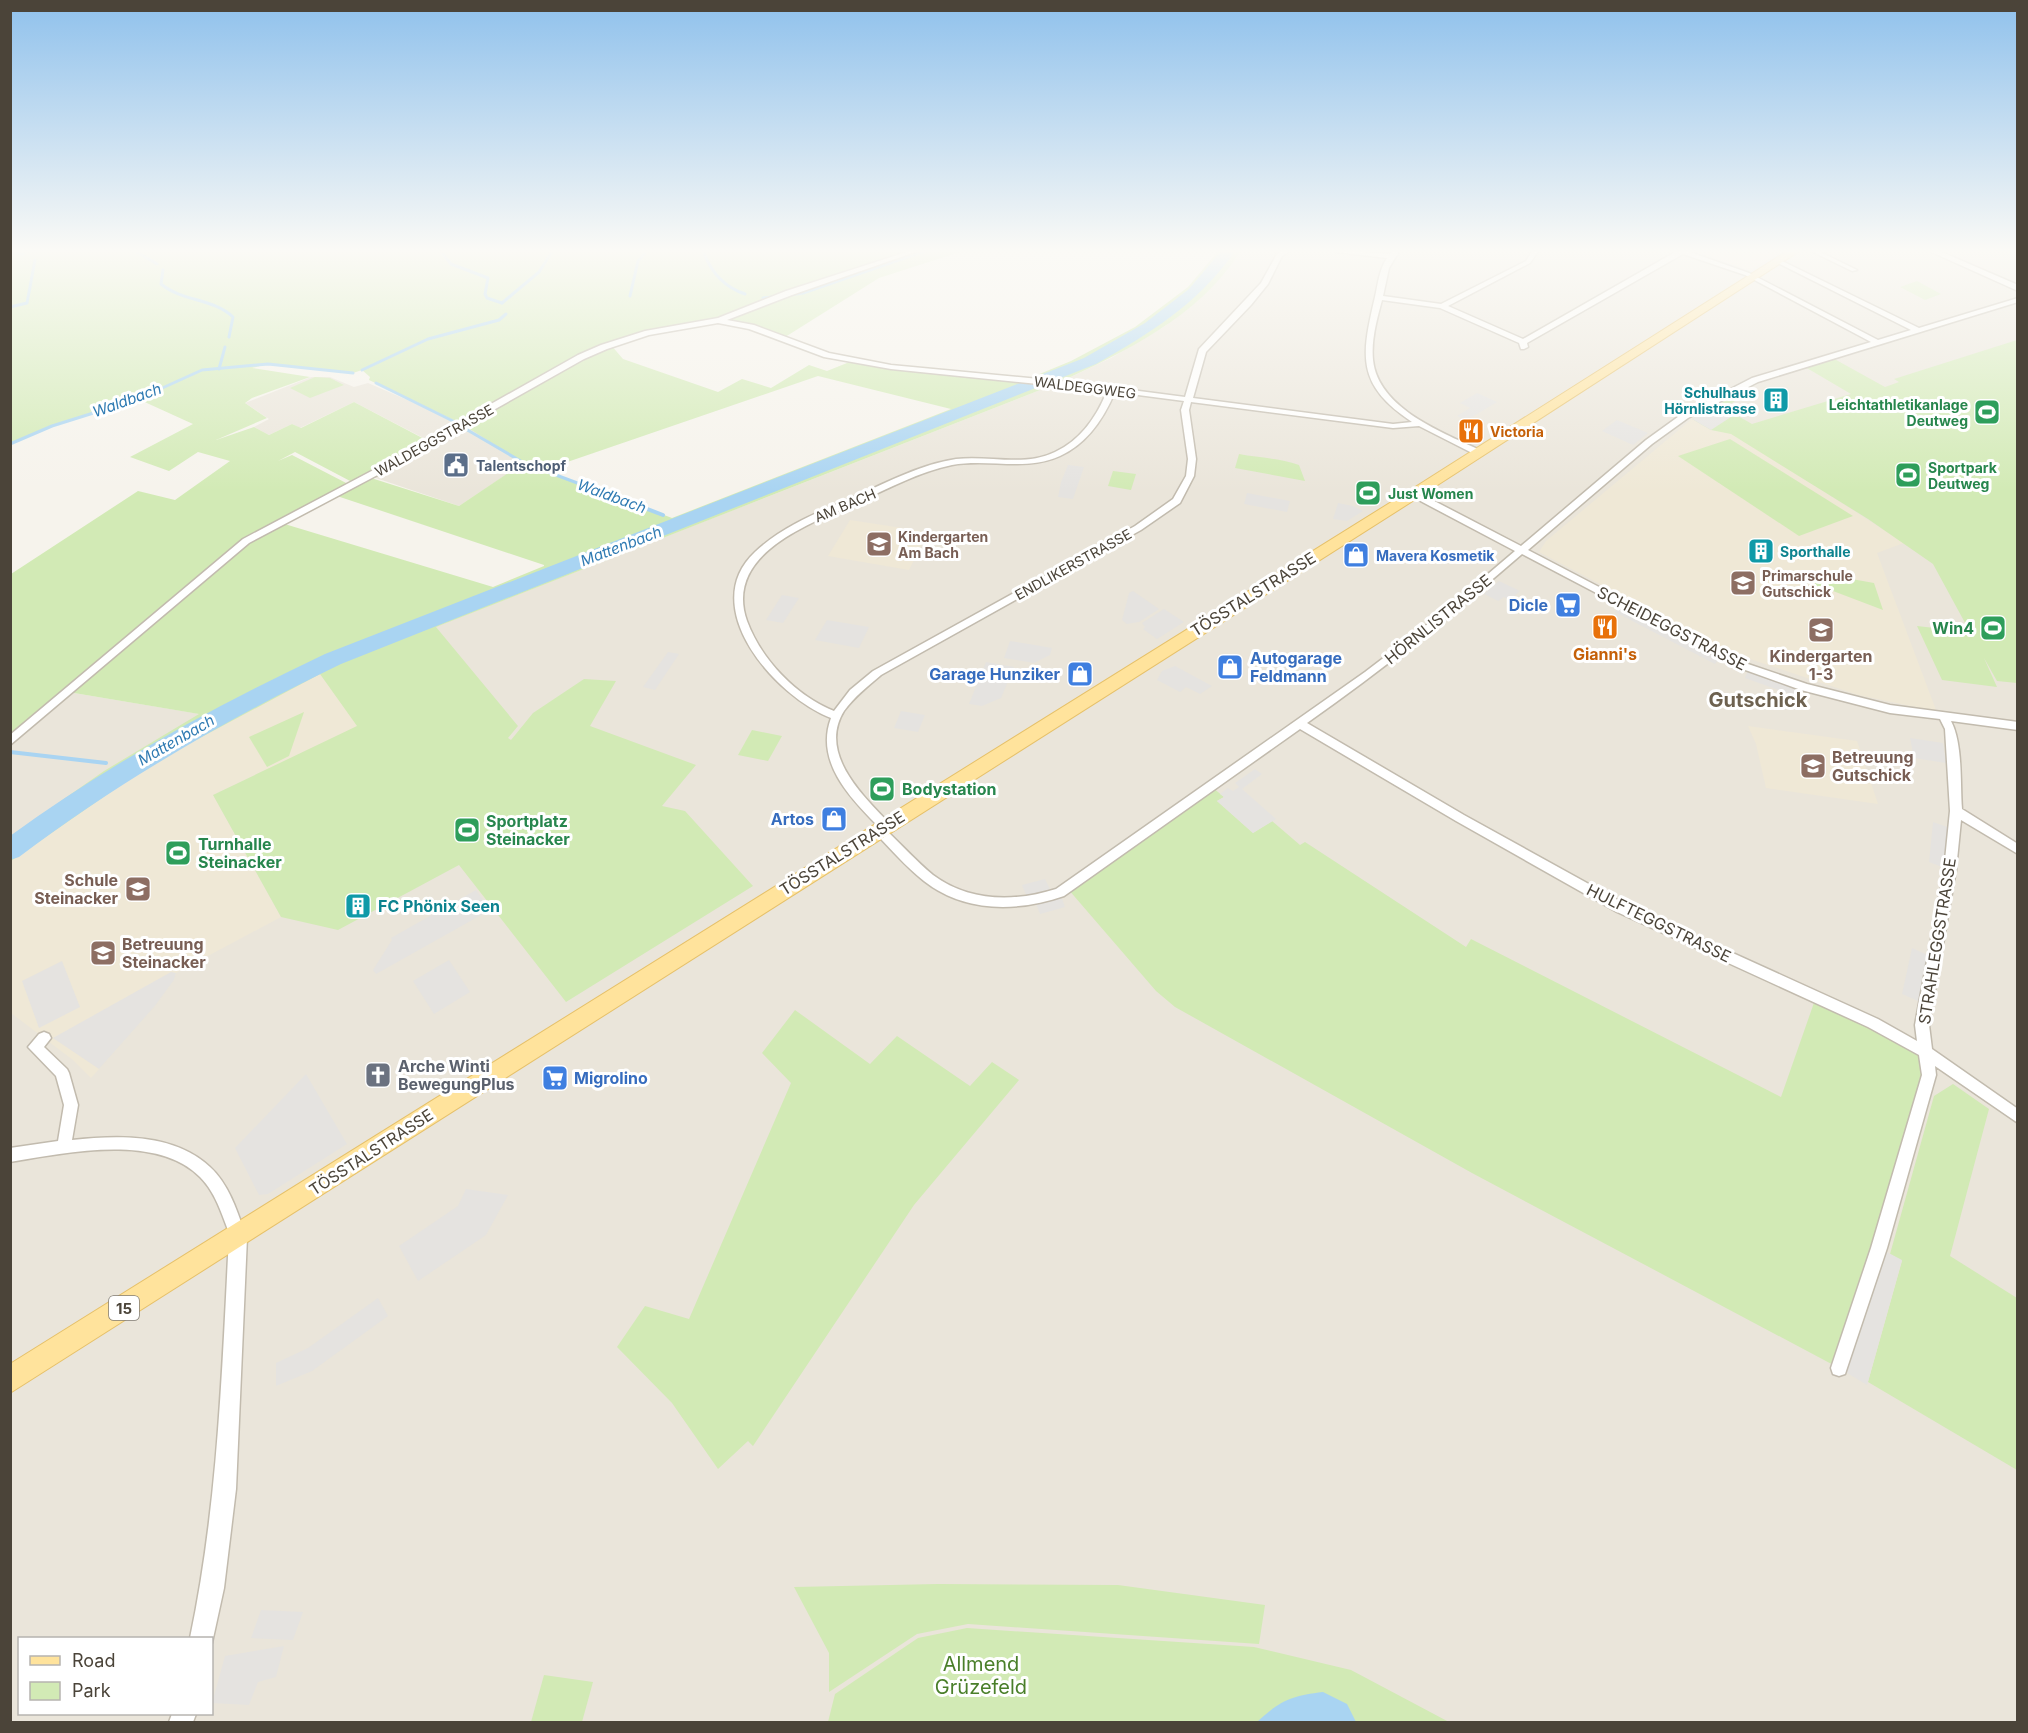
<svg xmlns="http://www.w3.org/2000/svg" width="2028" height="1733" font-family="Inter,sans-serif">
  <rect width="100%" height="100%" fill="#f6f3ec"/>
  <g fill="#eae5da" fill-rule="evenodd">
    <path d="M1241,250H2017V1722H11L10,741L68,692L200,714L435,627L1058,383L1111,358L1165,326L1212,287ZM20,1638H212V1714H20Z"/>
    <polygon points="311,377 330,377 354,387 368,383 463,424 524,463 459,506 373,477 433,443 354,402 300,428 292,424 269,435 254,427 269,419 245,403"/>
  </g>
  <polygon fill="#f7ead8" points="1690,250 1784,250 1750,270"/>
  <g fill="#efe8d6">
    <polygon points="1692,419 1711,430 1734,434 1904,543 1877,553 1936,710 1935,711 1858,695 1744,657 1707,640 1539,552 1546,541"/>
    <polygon points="850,520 928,532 909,570 828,556"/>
    <polygon points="320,674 358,726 213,795 281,917 176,973 174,980 155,1006 91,1078 73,1060 11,1013 10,861 151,764"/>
    <polygon points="1748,726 1857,741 1878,804 1766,788 1756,744"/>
  </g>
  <g fill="#d2eab5" fill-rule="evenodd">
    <path d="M11,250H966L879,278L782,339C763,331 741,321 720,321C691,319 640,336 611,345L623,359L718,392L742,379L771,388L809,365L827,371L852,361L912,370L1025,380L1071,361L1135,327L1188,287L1219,250H1241C1201,316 1126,351 1058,383L436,627L518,726L508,738L511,740L533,713L584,679L616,681L590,726L696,765L662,806L685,811L753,886L566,1002L459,865L338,930L281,917L213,795L357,726L320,674L151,764L11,861V836L104,771L199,714L68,692L11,741V574L138,491L175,500L230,461L198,452L169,471L130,457L193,424L138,399L52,426L11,444ZM268,364L353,373L362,370L370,377L369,380L462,424L523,463L459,506L368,477L350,485L292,455L278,461L295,452L352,482L430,442L354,402L301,428L292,424L269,435L254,427L216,440L267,418L245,403L252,398L310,377L252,368ZM818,376L951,409L672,518L544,470ZM331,494L544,565V566L493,587L278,522Z"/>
    <polygon points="1917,281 1941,294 1925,300 1900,287"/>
    <polygon points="2017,340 2017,683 1997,681 1984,658 1997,687 1942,680 1917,626 1970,632 1933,564 1868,519 1731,434 1711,430 1692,419 1738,394 1743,396 1724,408 1752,424 1851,394 1800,364 1829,356 1885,387 1899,382 1894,379"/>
    <polygon points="315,377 330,378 344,385 310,398 290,388"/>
    <polygon points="1730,439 1853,516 1799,536 1678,456"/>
    <path d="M1239,454C1260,458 1280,458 1299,465L1305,481L1235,468Z"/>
    <polygon points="1113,471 1136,474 1131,490 1108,486"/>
    <polygon points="1818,573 1874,583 1883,610 1833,591 1816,589 1812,578"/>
    <polygon points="304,712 289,756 267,767 249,737"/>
    <polygon points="752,730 782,736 768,761 738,755"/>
    <polygon points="1212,787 1224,797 1217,801 1253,833 1272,821 1300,845 1305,842 1466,947 1471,939 1781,1097 1816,997 1924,1051 1929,1075 1839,1368 1472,1173 1175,1007 1156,991 1068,889"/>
    <polygon points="795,1010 870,1064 897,1036 970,1086 992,1062 1019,1080 914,1205 753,1446 748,1441 718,1469 672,1403 617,1347 645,1306 689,1319 791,1083 762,1053"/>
    <polygon points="1953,1084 1989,1109 1950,1256 2017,1298 2017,1470 1868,1382 1902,1261 1890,1254 1934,1096"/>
    <polygon points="938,1584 1118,1585 1265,1605 1259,1644 968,1624 917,1634 829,1692 829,1653 794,1587"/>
    <polygon points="967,1628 1254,1647 1351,1670 1449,1722 828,1722 835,1694 918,1638"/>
    <polygon points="544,1675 593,1682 582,1722 531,1722"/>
  </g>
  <g fill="#e5e3e0">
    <polygon points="1477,393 1497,402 1467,420 1457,416 1470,408 1460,403"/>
    <polygon points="1718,404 1734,415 1711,430 1692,419"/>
    <polygon points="1617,420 1648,433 1633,445 1602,431"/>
    <polygon points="1068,465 1084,467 1073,499 1058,497 1061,482"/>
    <polygon points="1247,493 1290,501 1287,512 1244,504"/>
    <polygon points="1338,503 1353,506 1363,511 1347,521 1333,519"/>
    <polygon points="1499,581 1520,591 1510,600 1504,597 1498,601 1484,594"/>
    <polygon points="1133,591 1159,609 1139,622 1127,624 1122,620 1129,593"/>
    <polygon points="782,595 799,598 783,623 766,620"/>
    <polygon points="1623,605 1722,656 1715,664 1615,612"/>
    <polygon points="1164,609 1184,622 1157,639 1143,629 1145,627 1142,623"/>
    <polygon points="827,620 869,627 859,648 815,640"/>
    <polygon points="1010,641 1029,644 1052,648 1050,655 1034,663 1004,658"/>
    <polygon points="668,652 679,654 655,690 643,687"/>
    <polygon points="986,662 1014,667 1001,698 982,706 969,704"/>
    <polygon points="1175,666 1212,686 1200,694 1186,687 1180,692 1157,680 1162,671"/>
    <polygon points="1749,668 1805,687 1801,698 1745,678"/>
    <polygon points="901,711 925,715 918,732 894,728"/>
    <polygon points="1910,738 1943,743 1946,763 1914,758"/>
    <polygon points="1255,769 1262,774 1242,789 1276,819 1253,833 1217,801 1224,797 1220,794 1228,788 1233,791 1239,787 1235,783"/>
    <polygon points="1933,822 1953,829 1950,870 1929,862"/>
    <polygon points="1045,879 1053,895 1060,893 1065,907 1040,914 1035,901 1029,902 1022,885"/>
    <polygon points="476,890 490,910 376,974 373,970 392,940 391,938"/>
    <polygon points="1912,948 1934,958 1925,1004 1902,994"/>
    <polygon points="449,960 470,992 434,1014 413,981"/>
    <polygon points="62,961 80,1007 39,1028 22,981"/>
    <polygon points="171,972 176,973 174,980 155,1006 99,1069 53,1038"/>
    <polygon points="306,1074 347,1144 268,1194 259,1195 235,1148"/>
    <polygon points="466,1189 508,1195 486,1235 418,1281 399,1246 458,1206"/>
    <polygon points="1879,1248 1902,1260 1867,1385 1839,1368"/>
    <polygon points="378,1298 388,1316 312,1371 276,1386 276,1363 308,1348"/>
    <polygon points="261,1610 303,1612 293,1640 251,1638"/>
    <polygon points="284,1646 276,1677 258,1682 249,1705 212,1703 225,1656"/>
  </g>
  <path fill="#a9d4f2" d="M1323,1692L1347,1704L1356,1722H1257C1281,1700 1291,1696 1323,1692Z"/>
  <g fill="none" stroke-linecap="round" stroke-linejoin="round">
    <g stroke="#a9d4f2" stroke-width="3">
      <polyline points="134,250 157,264"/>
      <polyline points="440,250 451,264 488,278 485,294 487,298 502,303"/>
      <path d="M703,250C710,271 724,287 745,294"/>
      <polyline points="10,252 23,254"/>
      <path d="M163,270L161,284C183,302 213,298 233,317L229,337"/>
      <polyline points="789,295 803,293 928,250"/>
      <polyline points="630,296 638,261 645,253 642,250"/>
      <polyline points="763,298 772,297"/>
      <polyline points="502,303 539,272 553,250"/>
      <polyline points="10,307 27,303 35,260"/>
      <polyline points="219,369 225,347"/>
      <polyline points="362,370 428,339 499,320 506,314"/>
      <polyline points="376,383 457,423"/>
      <polyline points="464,428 524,463 596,490"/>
      <polyline points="10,444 52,426 138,399 202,370 268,364 353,373"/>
    </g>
    <g stroke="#a9d4f2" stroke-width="4">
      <polyline points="592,488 663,515"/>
      <polyline points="680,521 684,522"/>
      <polyline points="10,752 106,763"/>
    </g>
    <path fill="#a9d4f2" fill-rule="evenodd" d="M1222,250H1236C1198,304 1152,332 1096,364L341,664C227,719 120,781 19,857L10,860V836C109,764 215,706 325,654L1084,358L1145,323L1189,289Z"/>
    <defs>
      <g id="minor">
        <path d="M913,250H921L792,295L727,320L754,325L829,353L891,365L1070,382L1185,397L1199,349L1261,283L1277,254L1285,250H1292L1282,256L1268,284L1251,305L1206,352L1193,398L1393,424L1412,422C1356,385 1361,356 1375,297C1378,284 1379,270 1387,258L1336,252L1333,250L1390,254L1394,250H1400L1389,268L1383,296L1441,304L1526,261L1533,250H1539L1530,263L1448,306L1523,339L1677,251L1676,250H1684L1749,273L1878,340L1911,330L1776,262V260H1780L1919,328L2018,298V302L1758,382L1688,418L1652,444L1528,550L1745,663L1807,684L1890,705L2018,722V730L1951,721C1963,744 1960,783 1962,809L2018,844V854L1961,820L1956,870L1929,1025L1932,1049L2018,1109V1123L1935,1066L1936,1075L1887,1248L1845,1374L1839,1376L1833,1374L1831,1368L1871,1248L1922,1075L1919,1055L1868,1027L1617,912L1456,821L1300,729L1064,896C1017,912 965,913 924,881C906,867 891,849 875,833L873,830L878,826C849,797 815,761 831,718C776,697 696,607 755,552C785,524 822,511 858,495C890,481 922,464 956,459C989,455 1024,467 1055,452C1081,440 1097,416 1107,391L891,369L824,357L749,329L718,323L649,335L607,349L584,359L387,470L249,543L10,745V735L243,539L381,466L578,355L601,345L645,331L718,318L786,291ZM1683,254L1745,275L1871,342L1752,378L1682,414L1646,440L1521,546L1417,492H1411V496L1515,551L1441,614L1365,672L1056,889C1015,902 969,902 933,875C916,861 902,845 886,830L891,826L889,823C862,795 818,753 844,711C854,697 867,687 881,675L1141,530L1180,503L1194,476L1196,459L1189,410L1191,402L1393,428L1419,426L1476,455H1482V451C1444,433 1378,409 1373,360C1371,340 1377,319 1382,300L1440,308L1519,343L1521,349H1524L1528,347L1527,343ZM1115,392L1184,401L1181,410L1188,459L1186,476L1173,499L1135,526L873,671L850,690L834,711C796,696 761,659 747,621C723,553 812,523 859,502C889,488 919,472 952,465C988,458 1025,472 1060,456C1087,444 1104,418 1115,392ZM1522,554L1737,667L1801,690L1890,713L1940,719L1945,729L1950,811L1944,870L1915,1025L1917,1041L1878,1019L1625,904L1464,815L1307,723C1382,670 1453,614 1522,554Z"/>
        <polygon points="1809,250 1816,250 1857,270 1852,271"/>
        <path d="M44,1032L49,1034L51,1038L44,1047L67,1069L69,1073L78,1105L72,1140C118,1135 174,1133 210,1167C229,1184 238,1213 246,1237L243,1242L238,1245L233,1242C223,1220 218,1195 200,1177C156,1133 66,1153 10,1162V1148L58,1141L64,1105L56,1076L28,1047L39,1034Z"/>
      </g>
      <g id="tertiary">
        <polygon points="1927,250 1937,250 2018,285 2018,291"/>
        <path d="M238,1228L245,1230L247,1237L236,1489L224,1588L212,1643V1638H190C218,1505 222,1372 229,1237L231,1230Z"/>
        <polygon points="172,1714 196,1714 193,1722 169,1722"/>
      </g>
      <polygon id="primary" points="1789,250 1801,250 1419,497 10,1393 10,1364 1409,491"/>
    </defs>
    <use href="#minor" stroke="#c2bbae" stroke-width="3"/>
    <use href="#tertiary" stroke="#c2bbae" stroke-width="3"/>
    <use href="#primary" stroke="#e6c16a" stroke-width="2"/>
    <use href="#minor" fill="#fff" fill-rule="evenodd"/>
    <use href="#tertiary" fill="#fff" fill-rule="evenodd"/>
    <use href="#primary" fill="#ffe39c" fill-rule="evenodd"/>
  </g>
  <linearGradient id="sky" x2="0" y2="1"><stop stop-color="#8fc1ec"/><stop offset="0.51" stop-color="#fbfaf6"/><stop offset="1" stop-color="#fbfaf6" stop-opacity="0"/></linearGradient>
  <rect width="2028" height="492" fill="url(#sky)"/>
  <defs>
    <symbol id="building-square" viewBox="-11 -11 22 22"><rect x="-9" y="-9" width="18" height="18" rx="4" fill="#0f9aa8" stroke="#fff"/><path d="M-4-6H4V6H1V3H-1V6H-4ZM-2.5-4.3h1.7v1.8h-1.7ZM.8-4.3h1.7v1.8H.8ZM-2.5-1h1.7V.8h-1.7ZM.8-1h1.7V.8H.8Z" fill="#fff"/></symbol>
    <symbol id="stadium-square" viewBox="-11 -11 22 22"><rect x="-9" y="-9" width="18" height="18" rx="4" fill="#2e9e5b" stroke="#fff"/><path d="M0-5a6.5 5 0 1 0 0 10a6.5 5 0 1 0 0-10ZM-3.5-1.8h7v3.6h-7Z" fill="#fff"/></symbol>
    <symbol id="restaurant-square" viewBox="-11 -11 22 22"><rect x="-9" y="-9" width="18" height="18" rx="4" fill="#e8710a" stroke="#fff"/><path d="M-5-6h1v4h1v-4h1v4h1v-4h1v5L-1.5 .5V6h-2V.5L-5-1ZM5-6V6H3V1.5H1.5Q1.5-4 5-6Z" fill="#fff"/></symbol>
    <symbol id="civic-square" viewBox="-11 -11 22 22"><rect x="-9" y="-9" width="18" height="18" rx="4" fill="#5c6f8a" stroke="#fff"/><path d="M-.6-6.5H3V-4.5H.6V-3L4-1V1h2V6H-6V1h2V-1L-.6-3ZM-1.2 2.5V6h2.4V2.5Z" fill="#fff"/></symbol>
    <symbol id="school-square" viewBox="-11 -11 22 22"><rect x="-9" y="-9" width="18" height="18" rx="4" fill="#8d6e63" stroke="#fff"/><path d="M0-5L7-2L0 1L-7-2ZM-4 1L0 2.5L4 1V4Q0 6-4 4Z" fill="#fff"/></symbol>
    <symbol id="shop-square" viewBox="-11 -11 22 22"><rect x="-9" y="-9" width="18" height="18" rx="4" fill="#3f7fe0" stroke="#fff"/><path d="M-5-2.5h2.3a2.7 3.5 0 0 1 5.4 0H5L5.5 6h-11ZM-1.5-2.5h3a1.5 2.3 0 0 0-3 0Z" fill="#fff"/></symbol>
    <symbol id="supermarket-square" viewBox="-11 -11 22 22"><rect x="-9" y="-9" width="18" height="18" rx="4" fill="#3f7fe0" stroke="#fff"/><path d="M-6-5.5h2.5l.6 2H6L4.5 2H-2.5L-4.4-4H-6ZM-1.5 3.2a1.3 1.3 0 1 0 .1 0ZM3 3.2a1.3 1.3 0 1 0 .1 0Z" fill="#fff"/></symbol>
    <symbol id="church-square" viewBox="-11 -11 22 22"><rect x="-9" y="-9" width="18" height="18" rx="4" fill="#6b7280" stroke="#fff"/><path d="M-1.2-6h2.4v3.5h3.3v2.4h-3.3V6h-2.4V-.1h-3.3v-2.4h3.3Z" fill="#fff"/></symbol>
  </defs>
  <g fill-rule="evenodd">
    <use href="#building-square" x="1761" y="385" width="30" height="30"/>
    <use href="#stadium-square" x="1972" y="397" width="30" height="30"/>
    <use href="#restaurant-square" x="1456" y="416" width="30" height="30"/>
    <use href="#civic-square" x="441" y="450" width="30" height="30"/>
    <use href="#stadium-square" x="1893" y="460" width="30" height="30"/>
    <use href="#stadium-square" x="1353" y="478" width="30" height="30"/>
    <use href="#school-square" x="864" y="529" width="30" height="30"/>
    <use href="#building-square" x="1746" y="536" width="30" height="30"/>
    <use href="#shop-square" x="1341" y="540" width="30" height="30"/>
    <use href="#school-square" x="1728" y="568" width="30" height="30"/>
    <use href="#supermarket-square" x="1553" y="590" width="30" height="30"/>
    <use href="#restaurant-square" x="1590" y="612" width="30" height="30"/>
    <use href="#stadium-square" x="1978" y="613" width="30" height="30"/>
    <use href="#school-square" x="1806" y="615" width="30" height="30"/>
    <use href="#shop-square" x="1215" y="652" width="30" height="30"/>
    <use href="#shop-square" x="1065" y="659" width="30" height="30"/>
    <use href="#school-square" x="1798" y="751" width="30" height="30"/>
    <use href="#stadium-square" x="867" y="774" width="30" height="30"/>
    <use href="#shop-square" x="819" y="804" width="30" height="30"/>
    <use href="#stadium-square" x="452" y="815" width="30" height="30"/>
    <use href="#stadium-square" x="163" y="838" width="30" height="30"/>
    <use href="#school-square" x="123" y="874" width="30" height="30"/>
    <use href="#building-square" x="343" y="891" width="30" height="30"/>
    <use href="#school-square" x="88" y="938" width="30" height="30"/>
    <use href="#church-square" x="363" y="1060" width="30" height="30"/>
    <use href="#supermarket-square" x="540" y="1063" width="30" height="30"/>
  </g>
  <g text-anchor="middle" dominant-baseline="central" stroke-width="6" stroke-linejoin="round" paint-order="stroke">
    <g font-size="14" fill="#4b4439" stroke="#fff">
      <text transform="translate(1085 387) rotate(7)">WALDEGGWEG</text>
      <text transform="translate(434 440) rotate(-29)">WALDEGGSTRASSE</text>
      <text transform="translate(845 505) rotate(-23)">AM BACH</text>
      <text transform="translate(1073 564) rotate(-29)">ENDLIKERSTRASSE</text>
    </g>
    <g font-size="14" font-weight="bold" fill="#0d838f" stroke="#fff" text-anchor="end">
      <text x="1756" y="392">Schulhaus<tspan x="1756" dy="16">Hörnlistrasse</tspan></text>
      <text x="1780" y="551" text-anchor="start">Sporthalle</text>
    </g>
    <g font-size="14" font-weight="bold" fill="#27864d" stroke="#fff" text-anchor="start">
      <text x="1968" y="404" text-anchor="end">Leichtathletikanlage<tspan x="1968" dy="16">Deutweg</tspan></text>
      <text x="1928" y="467">Sportpark<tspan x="1928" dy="16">Deutweg</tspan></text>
      <text x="1388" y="493">Just Women</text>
    </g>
    <g font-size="14" font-weight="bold" fill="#c56008" stroke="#fff" text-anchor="start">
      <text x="1490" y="431">Victoria</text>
    </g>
    <g font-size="14" font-weight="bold" fill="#4e5e75" stroke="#fff" text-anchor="start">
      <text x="476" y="465">Talentschopf</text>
    </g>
    <g font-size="14" font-weight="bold" fill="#785e54" stroke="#fff" text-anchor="start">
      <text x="898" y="536">Kindergarten<tspan x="898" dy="16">Am Bach</tspan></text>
      <text x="1762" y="575">Primarschule<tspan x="1762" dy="16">Gutschick</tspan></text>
    </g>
    <g font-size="14" font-weight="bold" fill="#366cbe" stroke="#fff" text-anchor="start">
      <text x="1376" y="555">Mavera Kosmetik</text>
    </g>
    <g font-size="15" font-style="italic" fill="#2e7ab2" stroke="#fff">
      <text transform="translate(127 400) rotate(-20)">Waldbach</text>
      <text transform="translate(612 496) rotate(20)">Waldbach</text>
      <text transform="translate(621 546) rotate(-21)">Mattenbach</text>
      <text transform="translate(176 740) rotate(-30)">Mattenbach</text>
    </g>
    <rect fill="#fff" stroke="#817c74" stroke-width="1.5" x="109" y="1296" width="30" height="24" rx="4.5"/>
    <g font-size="15" font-weight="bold" fill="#4b4439">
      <text x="124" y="1308">15</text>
    </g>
    <g font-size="16" fill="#4b4439" stroke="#fff">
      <text transform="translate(1253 594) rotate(-32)">TÖSSTALSTRASSE</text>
      <text transform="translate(1438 619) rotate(-39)">HÖRNLISTRASSE</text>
      <text transform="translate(1672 628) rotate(27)">SCHEIDEGGSTRASSE</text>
      <text transform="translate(842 853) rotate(-32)">TÖSSTALSTRASSE</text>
      <text transform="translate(1659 923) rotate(26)">HULFTEGGSTRASSE</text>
      <text transform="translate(1937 941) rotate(-81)">STRAHLEGGSTRASSE</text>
      <text transform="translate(371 1152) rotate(-33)">TÖSSTALSTRASSE</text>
    </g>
    <g font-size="16" font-weight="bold" fill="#366cbe" stroke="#fff" text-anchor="end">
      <text x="1548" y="605">Dicle</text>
      <text x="1250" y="658" text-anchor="start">Autogarage<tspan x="1250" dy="18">Feldmann</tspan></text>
      <text x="1060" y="674">Garage Hunziker</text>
      <text x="814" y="819">Artos</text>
      <text x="574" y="1078" text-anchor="start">Migrolino</text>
    </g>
    <g font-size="16" font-weight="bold" fill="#27864d" stroke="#fff" text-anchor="start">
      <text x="1974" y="628" text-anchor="end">Win4</text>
      <text x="902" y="789">Bodystation</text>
      <text x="486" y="821">Sportplatz<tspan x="486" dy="18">Steinacker</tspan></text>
      <text x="198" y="844">Turnhalle<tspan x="198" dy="18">Steinacker</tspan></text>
    </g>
    <g font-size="16" font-weight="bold" fill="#c56008" stroke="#fff">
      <text x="1605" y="654">Gianni's</text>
    </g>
    <g font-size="16" font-weight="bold" fill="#785e54" stroke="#fff" text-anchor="start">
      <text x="1821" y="656" text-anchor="middle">Kindergarten<tspan x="1821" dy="18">1-3</tspan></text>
      <text x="1832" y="757">Betreuung<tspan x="1832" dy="18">Gutschick</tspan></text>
      <text x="118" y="880" text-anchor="end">Schule<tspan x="118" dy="18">Steinacker</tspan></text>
      <text x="122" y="944">Betreuung<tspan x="122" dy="18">Steinacker</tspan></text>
    </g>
    <g font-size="16" font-weight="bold" fill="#0d838f" stroke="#fff" text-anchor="start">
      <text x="378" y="906">FC Phönix Seen</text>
    </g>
    <g font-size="16" font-weight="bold" fill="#5b616d" stroke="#fff" text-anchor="start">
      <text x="398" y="1066">Arche Winti<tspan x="398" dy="18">BewegungPlus</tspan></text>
    </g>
    <g font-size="20" font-weight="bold" fill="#6e6250" stroke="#fff">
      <text x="1758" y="700">Gutschick</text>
    </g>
    <g font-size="20" fill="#4a7f2a" stroke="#fff">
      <text x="981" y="1664">Allmend<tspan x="981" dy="23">Grüzefeld</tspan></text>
    </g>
  </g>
  <rect width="2028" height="1733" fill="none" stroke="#4b4439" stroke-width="24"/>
  <rect x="18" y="1637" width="195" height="78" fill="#ffffff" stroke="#b7b4b0" stroke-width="1.5"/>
  <rect x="30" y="1656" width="30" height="9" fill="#ffe39c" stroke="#b7b4b0" stroke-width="1.5"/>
  <text x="72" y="1667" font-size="18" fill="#4b4439">Road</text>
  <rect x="30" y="1682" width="30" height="18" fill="#d2eab5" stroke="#b7b4b0" stroke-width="1.5"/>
  <text x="72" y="1697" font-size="18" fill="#4b4439">Park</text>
</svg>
